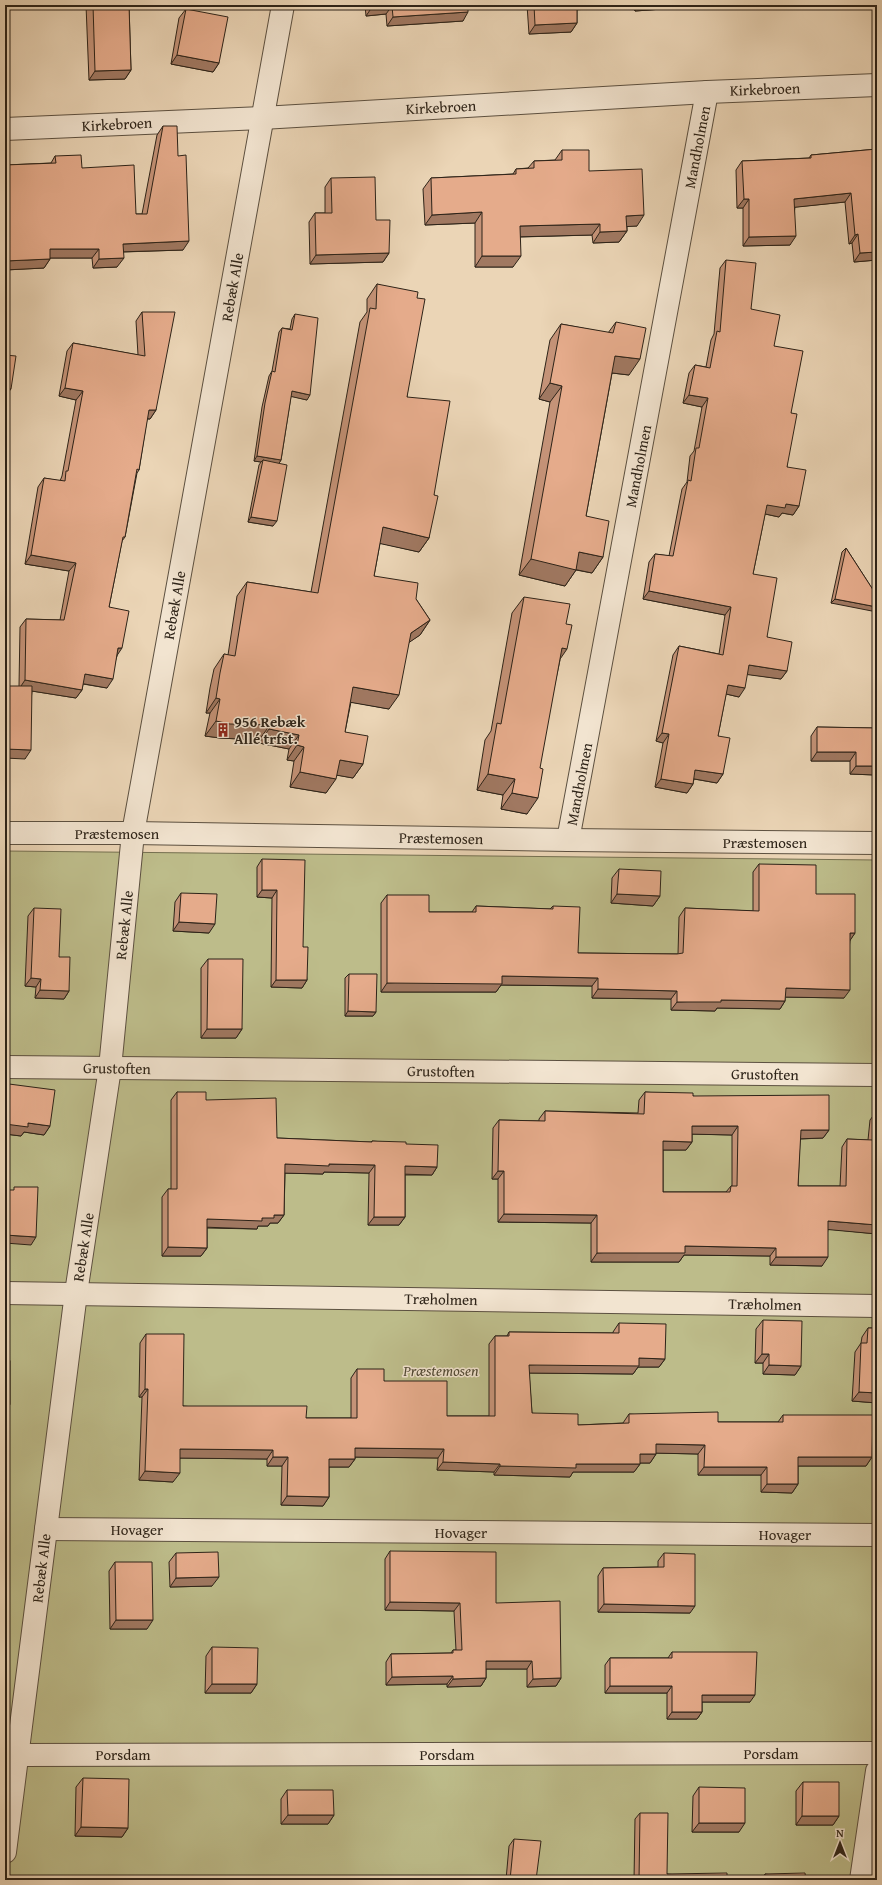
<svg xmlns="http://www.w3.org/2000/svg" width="882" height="1885" font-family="'Gentium Book Plus',serif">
  <rect width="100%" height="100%" fill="#ebd5b6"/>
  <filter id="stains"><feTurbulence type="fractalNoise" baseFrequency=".005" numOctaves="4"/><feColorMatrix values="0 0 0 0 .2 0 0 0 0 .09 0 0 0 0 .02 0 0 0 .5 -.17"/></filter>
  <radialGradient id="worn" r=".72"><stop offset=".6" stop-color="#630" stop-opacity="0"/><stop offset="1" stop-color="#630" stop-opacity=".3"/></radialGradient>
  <polygon fill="#bdbc8a" stroke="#757051" points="5,851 877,860 877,1880 5,1880"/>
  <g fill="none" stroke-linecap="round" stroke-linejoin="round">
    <defs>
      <g id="minor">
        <polyline points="5,129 262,118 707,92 877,85"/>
        <polyline points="5,833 133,833 568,840 877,843"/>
        <polyline points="568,840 707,92"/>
        <polyline points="5,1067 877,1075"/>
        <polyline points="5,1293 877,1306"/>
        <polyline points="46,1529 877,1535"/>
        <polyline points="17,1755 877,1753"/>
        <polyline points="5,1852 76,1293 110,1068 133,833 283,5"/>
        <polyline points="861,1880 877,1771"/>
      </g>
    </defs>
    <use href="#minor" stroke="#5c5040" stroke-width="24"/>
    <use href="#minor" stroke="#f2e4d0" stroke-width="22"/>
  </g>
  <g fill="#c59378" stroke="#2d2318" fill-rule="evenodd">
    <polygon points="86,5 129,5 131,70 125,79 89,80"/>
    <polygon points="365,5 522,5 468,8 463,21 387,26 386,14 366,16"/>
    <polygon points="527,5 595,5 592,9 577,9 577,23 571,32 529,34"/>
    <polygon points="630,5 691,5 690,7 635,11"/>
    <polygon points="186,9 219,63 213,72 171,64 179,18"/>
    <polygon points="163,126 183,250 123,252 117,267 93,268 92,258 50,258 50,259 44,268 5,270 5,165 51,163 55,156 82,168 136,214 142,214 157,135"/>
    <polygon points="877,149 877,260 854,262 852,243 849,244 845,202 795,207 790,245 743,246 743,208 737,208 736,170 742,161 809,158 811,155"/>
    <polygon points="562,150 589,171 637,226 627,226 627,231 619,242 593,243 592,235 520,237 513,267 475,267 475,223 425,225 423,189 431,178 513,174 516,169 528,168 534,161 555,160"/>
    <polygon points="331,178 389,253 383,262 310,264 309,222 315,213 325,213 325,187"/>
    <polygon points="726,260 751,309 774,346 791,413 787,467 799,506 793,515 782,513 779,517 765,514 753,574 767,637 787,671 781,679 747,674 739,697 726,694 718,736 723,774 717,783 694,779 693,784 687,793 655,787 663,743 656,741 673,655 679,646 719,654 725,615 643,599 649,562 655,554 669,556 682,489 687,482 690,456 694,451 702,407 683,403 689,373 695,365 706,367 711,340 714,334 720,268"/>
    <polygon points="377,284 417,298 407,397 434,495 429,538 419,552 380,543 374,576 416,599 430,620 420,635 409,642 389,709 351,702 345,732 363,764 353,778 337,775 326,793 290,787 294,761 287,760 289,749 259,743 259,740 220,738 205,736 210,713 206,713 210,688 214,669 224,654 228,655 237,596 247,582 311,592 360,322 367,312 367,299"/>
    <polygon points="142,312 156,410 150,419 147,419 139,470 137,473 125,537 122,541 109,607 117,656 107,688 83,684 82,690 76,698 32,691 25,759 19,686 20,627 26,619 60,620 69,571 25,564 38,487 44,478 60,481 62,476 76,400 59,396 67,351 73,343 138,355 136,321"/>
    <polygon points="295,314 307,400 291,396 281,460 279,463 273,526 248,522 259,465 261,462 254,461 262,407 269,376 272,371 279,332 282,328 290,329 292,319"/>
    <polygon points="616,322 629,375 612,373 586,516 603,557 592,573 576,570 565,586 519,575 550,402 539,399 550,340 561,324 608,333"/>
    <polygon points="846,548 877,596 831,603 842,552"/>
    <polygon points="524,597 560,660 527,814 501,809 503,795 477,790 485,740 491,731 512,613"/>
    <polygon points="877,709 877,800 875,800 875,775 850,774 850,761 811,761 811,736 817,727 873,728"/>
    <polygon points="262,859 303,947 307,980 302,988 271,987 272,898 257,897 257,867"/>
    <polygon points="759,864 816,894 855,933 850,940 844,998 785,997 785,1001 780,1009 717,1008 715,1011 671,1010 671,999 592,998 592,986 501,985 496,992 381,992 381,903 387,895 429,912 472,912 476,906 550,909 553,906 578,953 678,954 679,917 685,908 753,911 753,872"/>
    <polygon points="619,869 660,896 653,906 611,903 612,878"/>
    <polygon points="181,893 209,933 173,931 175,902"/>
    <polygon points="34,908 59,957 69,991 64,999 35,998 36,987 25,986 28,916"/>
    <polygon points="208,959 242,1029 236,1038 201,1038 201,968"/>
    <polygon points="349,974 376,1012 373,1016 345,1016 345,978"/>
    <polygon points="9,1084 50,1126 44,1135 24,1132 21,1136 5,1134 5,1090"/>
    <polygon points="177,1092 206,1100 277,1138 371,1142 372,1141 406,1144 437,1167 432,1175 405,1175 405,1217 399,1225 368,1225 369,1173 324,1172 323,1174 285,1173 284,1215 278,1223 270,1223 268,1226 258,1226 257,1229 207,1228 207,1248 201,1256 162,1256 162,1197 168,1189 171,1189 171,1100"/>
    <path d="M645,1092L693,1096L829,1130L823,1138L800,1139L798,1186H840L842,1147L847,1139L868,1140L870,1120L876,1112H877V1234L828,1229L822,1266L770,1265V1256L684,1255L679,1262H591V1223L498,1222V1179H492L493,1128L499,1120L539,1121V1119L545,1111L638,1113L639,1100ZM692,1134L732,1135V1186H731L726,1192H663V1150H686L692,1142Z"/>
    <polygon points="763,1320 801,1366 795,1375 763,1374 763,1363 755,1363 756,1329"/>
    <polygon points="619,1323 665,1359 659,1367 638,1367 633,1374 529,1373 532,1413 578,1425 623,1423 629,1414 718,1422 778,1422 783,1415 872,1457 866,1466 798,1466 798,1484 792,1493 761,1492 761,1475 698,1475 698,1454 656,1453 656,1454 650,1463 640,1463 640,1464 634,1472 573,1472 570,1477 494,1475 494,1472 437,1470 438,1458 355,1457 355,1459 349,1467 329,1467 329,1497 323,1506 281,1505 282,1466 267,1466 267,1459 180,1458 173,1482 139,1480 142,1397 139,1397 140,1343 146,1334 183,1406 306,1418 351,1418 351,1378 357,1369 384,1381 447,1416 489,1416 489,1344 495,1336 507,1336 509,1332 613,1333 613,1332"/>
    <polygon points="868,1328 877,1328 877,1403 852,1401 855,1352 861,1343 862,1337"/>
    <polygon points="390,1551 496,1603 561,1678 556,1686 527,1687 527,1669 486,1669 486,1678 481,1686 447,1687 447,1684 386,1685 386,1662 391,1654 451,1653 453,1650 456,1650 454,1611 385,1610 385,1559"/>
    <polygon points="176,1553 212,1586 170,1587 169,1562"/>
    <polygon points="664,1553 690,1613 598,1612 598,1576 603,1568 658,1567 658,1561"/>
    <polygon points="115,1562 147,1629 110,1629 109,1571"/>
    <polygon points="212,1647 257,1684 251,1693 205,1693 206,1656"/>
    <polygon points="672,1652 750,1702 702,1702 702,1712 697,1719 667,1719 667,1693 605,1693 605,1665 610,1658 668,1658"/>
    <polygon points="83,1778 128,1828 122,1837 75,1836 76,1787"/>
    <polygon points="803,1782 839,1816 833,1825 796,1825 796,1791"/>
    <polygon points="699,1787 739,1832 692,1832 693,1796"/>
    <polygon points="287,1790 334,1815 328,1824 281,1824 281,1799"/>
    <polygon points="640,1813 667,1874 727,1880 634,1880 635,1819"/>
    <polygon points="514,1839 536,1880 506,1880 509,1846"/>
    <polygon points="765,1874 806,1880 761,1880"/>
  </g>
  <g fill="#a07861" stroke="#2d2318">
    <polygon points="464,5 522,5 462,8"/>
    <polygon points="574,5 595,5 592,9 571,10"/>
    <polygon points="639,5 691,5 690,7 635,11"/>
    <polygon points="392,6 386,14 366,16 372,7"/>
    <polygon points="468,12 463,21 387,26 393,17"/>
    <polygon points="577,23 571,32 529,34 535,25"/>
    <polygon points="177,55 219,63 213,72 171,64"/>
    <polygon points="131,70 125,79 89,80 95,71"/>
    <polygon points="851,193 845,202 788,208 794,199"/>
    <polygon points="744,199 749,199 743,208 737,208"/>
    <polygon points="482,212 475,223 425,225 432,215"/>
    <polygon points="644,215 637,226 619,227 626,216"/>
    <polygon points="600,224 592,235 512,237 520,226"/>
    <polygon points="627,231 619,242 593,243 600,232"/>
    <polygon points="858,234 852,243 849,244 855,235"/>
    <polygon points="796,236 790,245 743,246 749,237"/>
    <polygon points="189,241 183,250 117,252 123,244"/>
    <polygon points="50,249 99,249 92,258 43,258"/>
    <polygon points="877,252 877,260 854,262 860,253"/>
    <polygon points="389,253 383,262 310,264 316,255"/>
    <polygon points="482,256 521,256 513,267 475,267"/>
    <polygon points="124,258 117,267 93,268 99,259"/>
    <polygon points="50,259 44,268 5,270 5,261"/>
    <polygon points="615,356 640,359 629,375 604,372"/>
    <polygon points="550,383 562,386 550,402 539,399"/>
    <polygon points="5,388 11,389 7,394 5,393"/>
    <polygon points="65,388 83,391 76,400 59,396"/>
    <polygon points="292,391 310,395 307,400 289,396"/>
    <polygon points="689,395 708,398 702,407 683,403"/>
    <polygon points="149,410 156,410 150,419 143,418"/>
    <polygon points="257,456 281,460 278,465 263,460 261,462 254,461"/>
    <polygon points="786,504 799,506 793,515 782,513 779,517 761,513 767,505"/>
    <polygon points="251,517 277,521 273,526 248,522"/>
    <polygon points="383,527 429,538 419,552 373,542"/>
    <polygon points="579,552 603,557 592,573 573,569 576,570 565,586 519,575 531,559"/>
    <polygon points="31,555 76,563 69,571 25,564"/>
    <polygon points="649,591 731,607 725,615 643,599"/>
    <polygon points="835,599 877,607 877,612 831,603"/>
    <polygon points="430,620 420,635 401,648 411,633"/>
    <polygon points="118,648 122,648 116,657"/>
    <polygon points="562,648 567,649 556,665"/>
    <polygon points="749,665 787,671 781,679 743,674"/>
    <polygon points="85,674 113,679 107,688 79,683"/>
    <polygon points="25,680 82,690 76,698 19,689"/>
    <polygon points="728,685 745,688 739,697 722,693"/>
    <polygon points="353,687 399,695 389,709 343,701"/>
    <polygon points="216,698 220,699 210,713 206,713"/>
    <polygon points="216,721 270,725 259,740 220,738 205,736"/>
    <polygon points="269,729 299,735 289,749 259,743"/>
    <polygon points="662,733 669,734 663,743 656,741"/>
    <polygon points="297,745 304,747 294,761 287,760"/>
    <polygon points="5,749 31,750 25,759 5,758"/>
    <polygon points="817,752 856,752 850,761 811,761"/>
    <polygon points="340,760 363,764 353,778 330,774"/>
    <polygon points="856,766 877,766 877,772 875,775 850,774"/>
    <polygon points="695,770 723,774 717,783 689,778"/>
    <polygon points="300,772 336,779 326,793 290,787"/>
    <polygon points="488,774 515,779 503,795 477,790"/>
    <polygon points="661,779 693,784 687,793 655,787"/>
    <polygon points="512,793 538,798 527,814 501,809"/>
    <polygon points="262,890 277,890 272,898 257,897"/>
    <polygon points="617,894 660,896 653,906 611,903"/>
    <polygon points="179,922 215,924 209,933 173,931"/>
    <polygon points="850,933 855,933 849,942"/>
    <polygon points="502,976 598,978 592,986 501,985 496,992 381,992 387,983"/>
    <polygon points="31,978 41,979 36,987 25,986"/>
    <polygon points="276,980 307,980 302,988 271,987"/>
    <polygon points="786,988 850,990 844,998 780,997"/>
    <polygon points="598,989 677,991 671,999 592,998"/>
    <polygon points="40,990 69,991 64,999 35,998"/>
    <polygon points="721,1000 785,1001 780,1009 717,1008 715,1011 671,1010 677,1002"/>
    <polygon points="348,1011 376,1012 373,1016 345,1016"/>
    <polygon points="207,1029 242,1029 236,1038 201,1038"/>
    <polygon points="28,1123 50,1126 44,1135 24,1132 21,1136 5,1134 5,1124"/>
    <polygon points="692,1126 738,1126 732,1135 686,1134"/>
    <polygon points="801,1130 829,1130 823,1138 795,1139"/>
    <polygon points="663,1141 692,1142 686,1150 657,1150"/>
    <polygon points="285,1164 329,1164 375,1165 369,1173 324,1172 323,1174 279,1173"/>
    <polygon points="405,1166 437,1167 432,1175 400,1174"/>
    <polygon points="498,1171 504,1171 498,1179 492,1179"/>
    <polygon points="504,1214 597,1215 591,1223 498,1222"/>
    <polygon points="274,1215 284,1215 278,1223 270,1223 268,1226 258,1226 257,1229 201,1227 207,1219 262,1218"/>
    <polygon points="374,1217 405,1217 399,1225 368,1225"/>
    <polygon points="828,1221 877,1225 877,1234 822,1229"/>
    <polygon points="5,1235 36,1237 31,1245 5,1243"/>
    <polygon points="685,1246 776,1248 770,1256 684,1255 679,1262 591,1262 597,1253"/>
    <polygon points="168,1247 207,1248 201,1256 162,1256"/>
    <polygon points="776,1257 828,1257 822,1266 770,1265"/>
    <polygon points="762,1354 769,1354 763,1363 755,1363"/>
    <polygon points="639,1358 665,1359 659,1367 638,1367 633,1374 523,1373 529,1365"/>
    <polygon points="769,1365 801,1366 795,1375 763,1374"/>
    <polygon points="145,1389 148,1389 142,1397 139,1397"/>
    <polygon points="859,1392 877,1393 877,1403 852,1401"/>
    <polygon points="5,1404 10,1404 5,1411"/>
    <polygon points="656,1444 705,1445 698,1454 650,1453"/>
    <polygon points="355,1448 444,1449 438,1458 349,1457"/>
    <polygon points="180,1449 273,1450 267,1459 174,1458"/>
    <polygon points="640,1454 656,1454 650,1463 634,1463"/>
    <polygon points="273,1457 288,1457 282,1466 267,1466"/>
    <polygon points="798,1457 872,1457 866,1466 792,1466"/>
    <polygon points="329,1459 355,1459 349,1467 323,1467"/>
    <polygon points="443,1462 500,1464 494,1472 437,1470"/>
    <polygon points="576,1464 640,1464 634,1472 573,1472 570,1477 494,1475 500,1466"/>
    <polygon points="704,1467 767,1467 761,1475 698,1475"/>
    <polygon points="145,1471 180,1473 173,1482 139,1480"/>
    <polygon points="767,1484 798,1484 792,1493 761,1492"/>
    <polygon points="287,1496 329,1497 323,1506 281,1505"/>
    <polygon points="219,1577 212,1586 170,1587 176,1578"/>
    <polygon points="390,1602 460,1603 454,1611 385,1610"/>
    <polygon points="604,1604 695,1606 690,1613 598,1612"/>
    <polygon points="116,1620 153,1620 147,1629 110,1629"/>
    <polygon points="486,1661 532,1661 527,1669 480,1669"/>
    <polygon points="453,1676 447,1684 386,1685 392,1677"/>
    <polygon points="486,1678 481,1686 447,1687 453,1679"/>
    <polygon points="561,1678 556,1686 527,1687 533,1679"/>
    <polygon points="212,1684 257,1684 251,1693 205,1693"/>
    <polygon points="610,1686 672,1686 667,1693 605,1693"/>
    <polygon points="702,1695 755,1695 750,1702 697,1702"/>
    <polygon points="672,1712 702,1712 697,1719 667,1719"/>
    <polygon points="288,1815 334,1815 328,1824 281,1824"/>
    <polygon points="802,1816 839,1816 833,1825 796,1825"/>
    <polygon points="699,1823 745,1823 739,1832 692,1832"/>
    <polygon points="81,1827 128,1828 122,1837 75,1836"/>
  </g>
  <g fill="#e5ab8b" stroke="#2d2318" fill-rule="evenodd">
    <polygon points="93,5 129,5 131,70 95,71"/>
    <polygon points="372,5 468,5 468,12 393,17 392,6 372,7"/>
    <polygon points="534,5 577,5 577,23 535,25"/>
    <polygon points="186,9 228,17 219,63 177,55"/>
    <polygon points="163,126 177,126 178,156 186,155 189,241 123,244 124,258 99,259 99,249 50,249 50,259 5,261 5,165 56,163 55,156 81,155 82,168 134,165 136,214 147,214"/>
    <polygon points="877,149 877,252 860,253 858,234 855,235 851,193 794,199 796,236 749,237 749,199 744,199 742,161 811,158 811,155"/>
    <polygon points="562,150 589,150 589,171 642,169 644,215 626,216 627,231 600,232 600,224 520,226 521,256 482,256 482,212 432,215 431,178 516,174 516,169 534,168 534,161 562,160"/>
    <polygon points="375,177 376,220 390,220 389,253 316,255 315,213 332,213 331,178"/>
    <polygon points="726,260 756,263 751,309 780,315 774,346 803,351 791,413 797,414 787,467 806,470 799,506 786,504 785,508 767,505 753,574 777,578 767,637 792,642 787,671 749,665 745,688 728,685 718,736 730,738 723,774 695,770 693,784 661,779 669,734 662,733 679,646 723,655 731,607 649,591 655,554 673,556 688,480 691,481 696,448 699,448 708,398 689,395 695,365 710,368 717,331 720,332"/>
    <polygon points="377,284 418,292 417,298 425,299 407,397 450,401 434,495 438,496 429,538 383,527 374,576 418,583 416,599 430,620 411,633 399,695 353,687 345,732 368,736 363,764 340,760 336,779 300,772 304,747 297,745 299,735 269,729 270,725 230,724 216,721 220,699 216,698 220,673 224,654 235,656 247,582 318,593 370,308 376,309"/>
    <polygon points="142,312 175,312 156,410 149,410 139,470 137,469 125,537 123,537 109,607 129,611 122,648 118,648 113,679 85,674 82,690 25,680 26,619 64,620 76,563 31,555 44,478 65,481 66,471 68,471 83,391 65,388 73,343 145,356"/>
    <polygon points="295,314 318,318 310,395 292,391 281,460 257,456 265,403 272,371 275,372 282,328 292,330"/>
    <polygon points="616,322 646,328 640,359 615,356 586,516 609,521 603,557 579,552 576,570 531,559 562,386 550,383 561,324 613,333"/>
    <polygon points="5,355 16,356 11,389 5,388"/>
    <polygon points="263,460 287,465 277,521 251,517"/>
    <polygon points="846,548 877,596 877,607 835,599"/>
    <polygon points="524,597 570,604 566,624 572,625 567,649 562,648 540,768 543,769 538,798 512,793 515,779 488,774 497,723 501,724"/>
    <polygon points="5,686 32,686 31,750 5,749"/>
    <polygon points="817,727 877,728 877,766 856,766 856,752 817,752"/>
    <polygon points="262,859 305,860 303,947 308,947 307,980 276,980 277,890 262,890"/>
    <polygon points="759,864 816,865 816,894 855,894 855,933 850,933 850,990 786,988 785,1001 721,1000 721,1002 677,1002 677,991 598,989 598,978 502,976 502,984 387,983 387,895 429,895 429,912 476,912 476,906 553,909 553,906 580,907 578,953 677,954 683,953 685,908 759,911"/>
    <polygon points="619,869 661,871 660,896 617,894"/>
    <polygon points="181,893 217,894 215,924 179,922"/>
    <polygon points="34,908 61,909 59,957 70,957 69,991 40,990 41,979 31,978"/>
    <polygon points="208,959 243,959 242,1029 207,1029"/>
    <polygon points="349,974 377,974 376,1012 348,1011"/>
    <polygon points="9,1084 55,1090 50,1126 28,1123 28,1127 5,1124 5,1114"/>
    <polygon points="177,1092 206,1092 206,1100 276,1098 277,1138 372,1142 372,1141 406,1142 406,1144 438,1145 437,1167 405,1166 405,1217 374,1217 375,1165 329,1164 329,1166 285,1164 284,1215 274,1215 274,1218 262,1218 262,1221 207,1219 207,1248 168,1247 168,1189 177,1189"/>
    <path d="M645,1092L693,1093V1096L829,1095V1130H801L798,1186H846L847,1139L873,1140L876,1112H877V1225L828,1221V1257H776V1248L685,1246V1253H597V1215L504,1214V1171H498L499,1120L545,1121V1111L644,1114ZM692,1126H738L737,1186H731L730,1192H663V1141L692,1142Z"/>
    <polygon points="14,1187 38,1187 36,1237 5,1235 5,1190 14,1190"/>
    <polygon points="763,1320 802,1321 801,1366 769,1365 769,1354 762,1354"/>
    <polygon points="619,1323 666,1324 665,1359 639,1358 639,1366 529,1365 532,1413 578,1414 578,1425 629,1423 629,1414 718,1412 718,1422 783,1422 783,1415 873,1415 872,1457 798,1457 798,1484 767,1484 767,1467 704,1467 705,1445 656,1444 656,1454 640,1454 640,1464 576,1464 576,1468 500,1466 500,1464 443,1462 444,1449 355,1448 355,1459 329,1459 329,1497 287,1496 288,1457 273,1457 273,1450 180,1449 180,1473 145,1471 148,1389 145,1389 146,1334 184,1334 183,1406 307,1406 306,1418 357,1418 357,1369 384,1369 384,1381 447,1381 447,1416 495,1416 495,1336 509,1336 509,1332 619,1333"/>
    <polygon points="868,1328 877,1328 877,1393 859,1392 861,1343 867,1343"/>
    <rect x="5" y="1361" width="5" height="43"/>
    <polygon points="390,1551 496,1552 496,1603 560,1601 561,1678 533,1679 532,1661 486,1661 486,1678 453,1679 453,1676 392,1677 391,1654 453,1653 453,1650 462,1650 460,1603 390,1602"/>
    <polygon points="218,1552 219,1577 176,1578 176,1553"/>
    <polygon points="664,1553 695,1554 695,1606 604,1604 603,1568 664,1567"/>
    <polygon points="115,1562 152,1562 153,1620 116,1620"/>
    <polygon points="212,1647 258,1648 257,1684 212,1684"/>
    <polygon points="672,1652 757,1652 755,1695 702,1695 702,1712 672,1712 672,1686 610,1686 610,1658 672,1658"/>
    <polygon points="83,1778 129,1779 128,1828 81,1827"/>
    <polygon points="803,1782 839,1782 839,1816 802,1816"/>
    <polygon points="699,1787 745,1788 745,1823 699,1823"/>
    <polygon points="287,1790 333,1790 334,1815 288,1815"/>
    <polygon points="640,1813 668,1813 667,1874 727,1873 727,1880 639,1880"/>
    <polygon points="514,1839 541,1841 536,1880 510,1880"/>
    <polygon points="805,1873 806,1880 765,1880 765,1874"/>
    <polygon points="307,1878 373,1880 307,1880"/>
    <polygon points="410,1879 459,1880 410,1880"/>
  </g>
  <defs>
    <symbol id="building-bare" viewBox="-9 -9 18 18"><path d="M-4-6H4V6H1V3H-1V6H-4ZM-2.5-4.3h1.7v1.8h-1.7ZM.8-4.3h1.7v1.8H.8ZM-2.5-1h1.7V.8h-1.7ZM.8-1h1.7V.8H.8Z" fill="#8f2418" stroke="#f2e4d0" stroke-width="2.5" paint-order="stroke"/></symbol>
  </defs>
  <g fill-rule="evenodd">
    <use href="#building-bare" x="213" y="720" width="20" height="20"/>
  </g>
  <g text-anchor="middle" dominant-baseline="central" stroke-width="3" stroke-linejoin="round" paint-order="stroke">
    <g font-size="15" fill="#2d2318" stroke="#f2e4d0">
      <text transform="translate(765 89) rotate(-2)">Kirkebroen</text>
      <text transform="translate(441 107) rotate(-3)">Kirkebroen</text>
      <text transform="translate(117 124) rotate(-3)">Kirkebroen</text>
      <text transform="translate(697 147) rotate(-79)">Mandholmen</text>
      <text transform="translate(232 287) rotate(-80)">Rebæk Alle</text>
      <text transform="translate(638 466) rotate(-79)">Mandholmen</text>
      <text transform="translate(174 605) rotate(-80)">Rebæk Alle</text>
      <text transform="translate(579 784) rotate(-79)">Mandholmen</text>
      <text x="117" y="833">Præstemosen</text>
      <text transform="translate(441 838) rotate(1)">Præstemosen</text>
      <text x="765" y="842">Præstemosen</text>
      <text transform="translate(124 925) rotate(-84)">Rebæk Alle</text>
      <text transform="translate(117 1068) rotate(1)">Grustoften</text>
      <text transform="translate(441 1071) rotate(1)">Grustoften</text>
      <text transform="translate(765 1074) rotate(1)">Grustoften</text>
      <text transform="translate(83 1247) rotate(-81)">Rebæk Alle</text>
      <text transform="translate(441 1299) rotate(1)">Træholmen</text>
      <text transform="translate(765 1304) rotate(1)">Træholmen</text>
      <text x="137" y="1529">Hovager</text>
      <text x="461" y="1532">Hovager</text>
      <text x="785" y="1534">Hovager</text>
      <text transform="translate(41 1568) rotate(-83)">Rebæk Alle</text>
      <text x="771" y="1753">Porsdam</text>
      <text x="123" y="1754">Porsdam</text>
      <text x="447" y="1754">Porsdam</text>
    </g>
    <g font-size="15" font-weight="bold" fill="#2d2318" stroke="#f2e4d0" text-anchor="start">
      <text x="234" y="721">956 Rebæk<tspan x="234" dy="17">Allé trfst.</tspan></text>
    </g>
    <g font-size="15" font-style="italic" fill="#514934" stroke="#f2e4d0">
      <text x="441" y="1370">Præstemosen</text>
    </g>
  </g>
  <rect width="882" height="1885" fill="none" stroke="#ebd5b6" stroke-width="20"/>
  <rect x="6" y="6" width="870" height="1873" fill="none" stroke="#2d2318" stroke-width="2"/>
  <rect x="10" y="10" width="862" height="1865" fill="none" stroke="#2d2318"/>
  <g transform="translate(840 1843)" stroke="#f2e4d0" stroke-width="3" paint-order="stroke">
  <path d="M0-3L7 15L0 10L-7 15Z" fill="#2d2318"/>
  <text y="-6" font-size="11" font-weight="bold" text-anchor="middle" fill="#2d2318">N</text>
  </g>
  <rect width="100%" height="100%" filter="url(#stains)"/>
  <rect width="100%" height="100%" fill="url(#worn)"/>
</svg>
